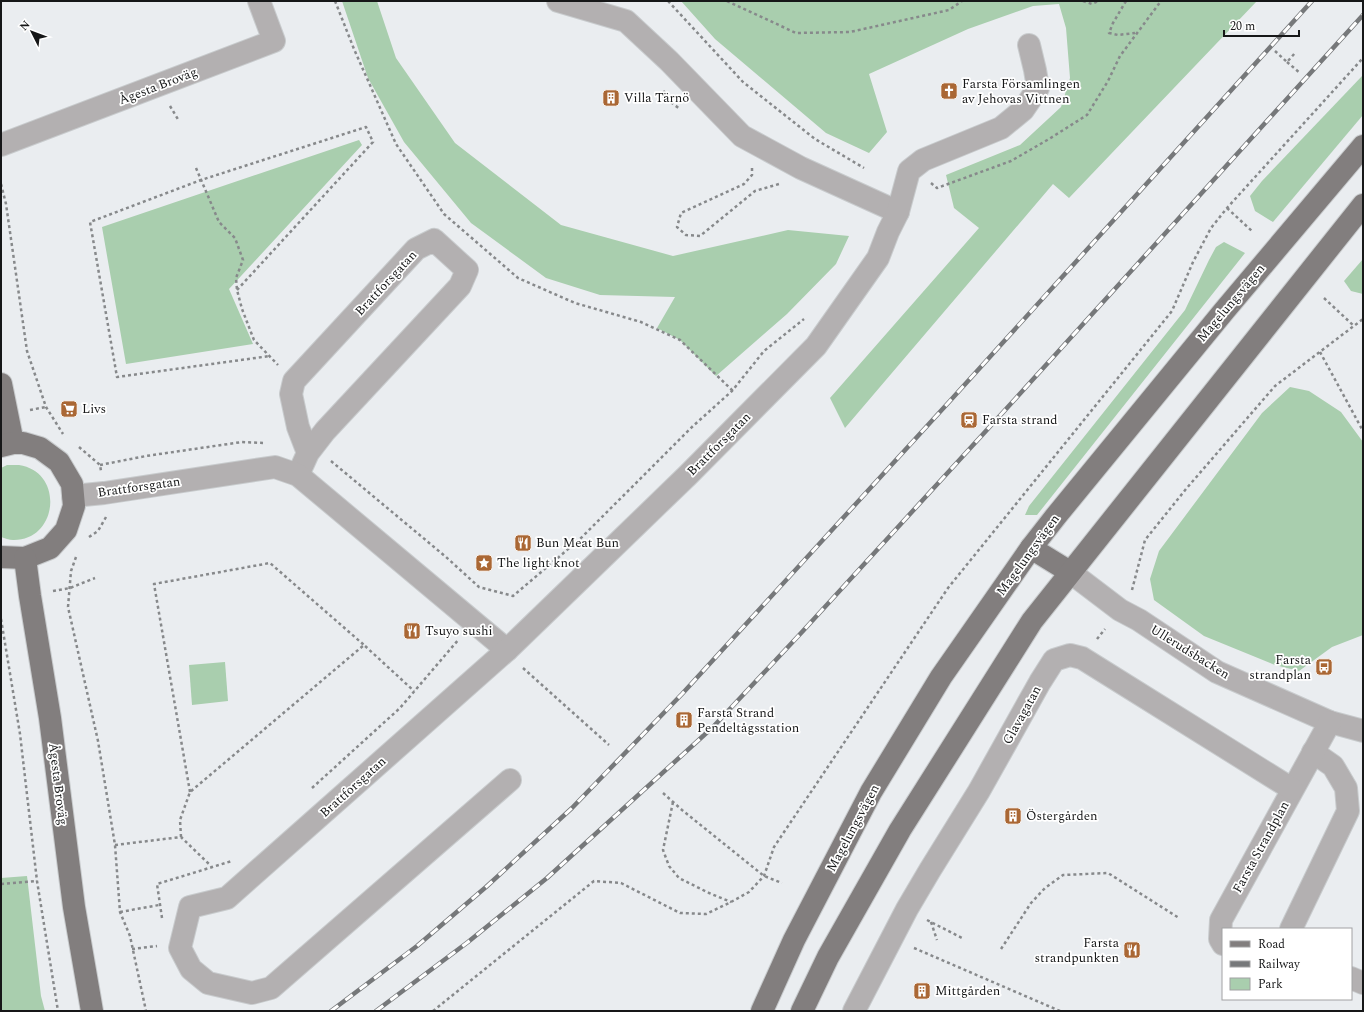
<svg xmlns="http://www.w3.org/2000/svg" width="1364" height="1012" font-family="Spectral,serif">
  <rect width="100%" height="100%" fill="#eaedf0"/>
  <g fill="#a9ceae">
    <polygon points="342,1 377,1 396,58 455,143 561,225 673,256 788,230 849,236 836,264 787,314 716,376 680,340 657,328 675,297 600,295 546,278 471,223 404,142 368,78"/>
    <polygon points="681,1 1257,1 1069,198 1053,184 845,428 830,398 979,228 954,208 946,175 1020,145 1061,107 1070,78 1066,28 1059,4 1033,6 968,29 869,74 887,132 869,153 826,133 715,39"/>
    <polygon points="1363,75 1363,115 1273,222 1255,211 1250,196 1262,181"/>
    <polygon points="359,140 362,145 229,289 253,344 126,364 102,227"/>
    <polygon points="1224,242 1245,253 1037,515 1025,515 1029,506 1185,310 1209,260 1216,247"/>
    <polygon points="1363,259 1363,294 1351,291 1344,281"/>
    <polygon points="1290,387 1309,391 1341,412 1363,442 1363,635 1332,647 1299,671 1275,665 1204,636 1154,600 1150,579 1159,551 1262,413"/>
    <path d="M7,465C11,465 15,465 19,465C65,472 58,541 13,540C9,540 5,538 1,537V468Z"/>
    <polygon points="225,662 228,701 192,705 189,665"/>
    <polygon points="27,876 41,996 45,1011 1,1011 1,878"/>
  </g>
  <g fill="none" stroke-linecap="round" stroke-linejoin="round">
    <defs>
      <g id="minor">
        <polyline points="558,1 626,21 669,61 742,136 801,168 898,212"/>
        <polyline points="1,145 274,41 259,1"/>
        <polyline points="298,475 308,453 325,431 460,286 467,270 434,240 416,249 294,381 291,394 298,427 308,453"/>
        <polyline points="73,496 104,493 275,467 298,475 507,650"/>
        <polyline points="1070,572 1120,610 1139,620 1217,672 1330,722 1363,731"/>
        <polyline points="510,780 271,988 252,993 208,983 191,969 180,948 190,907 227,898 507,650 688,475 816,346 878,258 888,232 898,212 909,171 923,160 1001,128 1023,110 1038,88 1035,70 1029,45"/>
        <polyline points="1291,929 1348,811 1346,788 1333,766 1313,752"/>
        <polyline points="1223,944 1220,939 1221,920 1330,722"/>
        <polyline points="1351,978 1363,983"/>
        <polyline points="854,1011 907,909 930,870 979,791 1040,682 1054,660 1070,655 1082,658 1292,789"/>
      </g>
      <g id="major">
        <polyline points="1,384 13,443"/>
        <polyline points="1,446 13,443 23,443 40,448 59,462 72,484 74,506 66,530 50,548 25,558 1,557"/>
        <polyline points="1031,548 1070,572"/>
        <polyline points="25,558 30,596 50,718 74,907 92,1011"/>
        <polyline points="762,1011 794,940 871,792 941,677 1031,548 1056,516 1224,311 1363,146"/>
        <polyline points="802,1011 828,957 900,830 1032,621 1363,205"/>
      </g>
    </defs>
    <use href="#minor" stroke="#c8cbcd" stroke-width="24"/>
    <use href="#major" stroke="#c8cbcd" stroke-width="24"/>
    <g stroke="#87898b" stroke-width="2.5" stroke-dasharray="3 3" stroke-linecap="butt">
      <polyline points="335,1 354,49 396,144 444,214 518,278 575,303 641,322 680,340 733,391"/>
      <polyline points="668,1 743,82 815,139 864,168"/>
      <polyline points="727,1 796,33 850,32 949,10 962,1"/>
      <polyline points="1083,1 1092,4 1098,1"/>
      <polyline points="1126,1 1113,23 1109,33 1118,35 1135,33"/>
      <polyline points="1275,51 1287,62 1295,53"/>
      <polyline points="1287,62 1300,73"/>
      <polyline points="665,91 661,95 680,109"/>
      <polyline points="170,106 179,121"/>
      <polyline points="196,168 219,222 235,238 243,260 236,278 237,290 242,309 254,340 278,365"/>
      <polyline points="752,168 752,175 744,184 681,213 677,227 686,235 700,236 755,191 779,184"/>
      <polyline points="931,183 937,188 1011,161 1049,139 1087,115 1108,81 1120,56 1161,1"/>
      <polyline points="1,184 6,204 27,351 46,407 63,434"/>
      <polyline points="1227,208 1253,232"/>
      <polyline points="237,290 373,142 366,127 201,180 90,222 117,377 270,356"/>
      <polyline points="1324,298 1354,326"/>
      <polyline points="1320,352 1363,431"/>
      <polyline points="30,410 46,407"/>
      <polyline points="79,447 100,465 101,471"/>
      <polyline points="331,461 446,557 479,587 513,596 580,539 693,426 732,391 764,351 804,319"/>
      <polyline points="100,465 146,456 242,442 263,443"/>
      <polyline points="89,537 98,531 106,517"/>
      <polyline points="76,557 71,571 68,607 98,741 115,845 120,912 130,936 146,1011"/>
      <polyline points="1132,590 1145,540 1186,489 1275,386 1363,319"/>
      <polyline points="53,591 70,588 95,578"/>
      <polyline points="1,619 20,734 37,881 58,1011"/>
      <polyline points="1097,639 1105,629"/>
      <polyline points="523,668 609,745"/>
      <polyline points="312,788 400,708 459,639"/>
      <polyline points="190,792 154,584 270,563 364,645"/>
      <polyline points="663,793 682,810 764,876 782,883"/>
      <polyline points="673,802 663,850 669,866 679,878 709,893 731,902"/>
      <polyline points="181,837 180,820 190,792 364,645 414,691"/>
      <polyline points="115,845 181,837 211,866"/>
      <polyline points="1,884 37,881"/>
      <polyline points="120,912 159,905"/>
      <polyline points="162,918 157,884 232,861"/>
      <polyline points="927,920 962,938"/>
      <polyline points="931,922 937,940"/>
      <polyline points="914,948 1060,1011"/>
      <polyline points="132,949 157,946"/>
      <polyline points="1001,949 1031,903 1045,888 1063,875 1108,873 1179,918"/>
      <polyline points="433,1011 594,881 621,883 680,913 706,914 731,902 749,892 764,876 774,847 948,588 1130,363 1172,311 1193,262 1211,228 1227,208 1363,58"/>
    </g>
    <use href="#minor" stroke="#b3b0b1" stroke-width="22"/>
    <use href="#major" stroke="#827e7e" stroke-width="22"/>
    <defs>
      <g id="rail">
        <polyline points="331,1011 417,946 486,887 572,808 682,694 949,402 1312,1"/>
        <polyline points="376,1011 468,942 547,878 713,727 802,632 1017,397 1363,15"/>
      </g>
    </defs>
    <use href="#rail" stroke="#76787a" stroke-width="4.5"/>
    <use href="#rail" stroke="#fff" stroke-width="3" stroke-dasharray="9" stroke-linecap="butt"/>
  </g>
  <defs>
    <symbol id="church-square" viewBox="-11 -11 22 22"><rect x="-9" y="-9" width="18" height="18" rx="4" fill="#aa6734" stroke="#fff"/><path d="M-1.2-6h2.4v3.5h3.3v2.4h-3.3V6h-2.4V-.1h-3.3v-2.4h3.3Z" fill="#fff"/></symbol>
    <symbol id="building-square" viewBox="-11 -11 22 22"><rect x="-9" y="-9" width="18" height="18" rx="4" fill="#aa6734" stroke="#fff"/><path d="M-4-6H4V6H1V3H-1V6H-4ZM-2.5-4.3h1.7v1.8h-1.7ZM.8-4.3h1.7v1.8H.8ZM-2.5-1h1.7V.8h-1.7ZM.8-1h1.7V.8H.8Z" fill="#fff"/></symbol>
    <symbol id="supermarket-square" viewBox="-11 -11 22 22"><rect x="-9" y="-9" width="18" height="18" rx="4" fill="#aa6734" stroke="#fff"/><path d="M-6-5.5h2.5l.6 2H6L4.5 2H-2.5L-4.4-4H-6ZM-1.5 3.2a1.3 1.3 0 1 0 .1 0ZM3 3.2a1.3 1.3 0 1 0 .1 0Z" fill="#fff"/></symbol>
    <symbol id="station-square" viewBox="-11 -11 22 22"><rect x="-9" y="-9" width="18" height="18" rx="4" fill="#aa6734" stroke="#fff"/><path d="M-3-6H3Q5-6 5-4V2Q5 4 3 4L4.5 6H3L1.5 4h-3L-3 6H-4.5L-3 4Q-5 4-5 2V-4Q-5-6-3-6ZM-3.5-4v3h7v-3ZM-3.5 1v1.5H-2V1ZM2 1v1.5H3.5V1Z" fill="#fff"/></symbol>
    <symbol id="restaurant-square" viewBox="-11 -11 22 22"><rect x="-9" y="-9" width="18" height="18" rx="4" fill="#aa6734" stroke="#fff"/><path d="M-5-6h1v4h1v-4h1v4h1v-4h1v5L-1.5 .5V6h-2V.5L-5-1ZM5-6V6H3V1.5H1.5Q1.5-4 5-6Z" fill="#fff"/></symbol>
    <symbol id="sight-square" viewBox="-11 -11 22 22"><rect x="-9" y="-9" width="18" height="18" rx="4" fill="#aa6734" stroke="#fff"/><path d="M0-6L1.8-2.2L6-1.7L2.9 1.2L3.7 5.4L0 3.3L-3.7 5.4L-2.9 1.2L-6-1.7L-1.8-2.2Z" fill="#fff"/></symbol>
    <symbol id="bus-square" viewBox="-11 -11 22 22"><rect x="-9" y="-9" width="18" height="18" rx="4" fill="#aa6734" stroke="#fff"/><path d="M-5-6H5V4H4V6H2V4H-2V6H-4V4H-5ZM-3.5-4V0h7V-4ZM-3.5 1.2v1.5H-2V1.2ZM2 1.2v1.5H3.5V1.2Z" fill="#fff"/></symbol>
  </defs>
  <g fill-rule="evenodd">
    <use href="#church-square" x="939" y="81" width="20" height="20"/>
    <use href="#building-square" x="601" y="88" width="20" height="20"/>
    <use href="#supermarket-square" x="59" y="399" width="20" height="20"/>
    <use href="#station-square" x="959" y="410" width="20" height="20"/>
    <use href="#restaurant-square" x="513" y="533" width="20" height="20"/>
    <use href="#sight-square" x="474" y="553" width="20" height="20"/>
    <use href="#restaurant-square" x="402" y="621" width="20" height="20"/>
    <use href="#bus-square" x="1314" y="657" width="20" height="20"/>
    <use href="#building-square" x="674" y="710" width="20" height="20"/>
    <use href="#building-square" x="1003" y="806" width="20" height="20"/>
    <use href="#restaurant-square" x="1122" y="940" width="20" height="20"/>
    <use href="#building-square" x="912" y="981" width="20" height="20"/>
  </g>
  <g text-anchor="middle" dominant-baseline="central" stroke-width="3.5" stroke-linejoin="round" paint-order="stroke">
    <g font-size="13" fill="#161718" stroke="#fff" text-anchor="start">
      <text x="962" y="84">Farsta Församlingen<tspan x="962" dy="15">av Jehovas Vittnen</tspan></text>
      <text x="624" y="98">Villa Tärnö</text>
      <text x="82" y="409">Livs</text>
      <text x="982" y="420">Farsta strand</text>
      <text x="536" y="543">Bun Meat Bun</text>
      <text x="497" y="563">The light knot</text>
      <text x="425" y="631">Tsuyo sushi</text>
      <text x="1311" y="660" text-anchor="end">Farsta<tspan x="1311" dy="15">strandplan</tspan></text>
      <text x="697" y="713">Farsta Strand<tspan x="697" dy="15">Pendeltågsstation</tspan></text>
      <text x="1026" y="816">Östergården</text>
      <text x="1119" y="943" text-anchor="end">Farsta<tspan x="1119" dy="15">strandpunkten</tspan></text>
      <text x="935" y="991">Mittgården</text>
    </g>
    <g font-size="13" fill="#161718" stroke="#fff">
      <text transform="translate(158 86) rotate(-21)">Ågesta Broväg</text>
      <text transform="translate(386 283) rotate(-47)">Brattforsgatan</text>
      <text transform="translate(1231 303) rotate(-50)">Magelungsvägen</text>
      <text transform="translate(719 444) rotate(-45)">Brattforsgatan</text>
      <text transform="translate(139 487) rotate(-8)">Brattforsgatan</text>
      <text transform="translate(1028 555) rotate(-54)">Magelungsvägen</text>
      <text transform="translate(1190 652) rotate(32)">Ullerudsbacken</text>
      <text transform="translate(1022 715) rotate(-61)">Glavagatan</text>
      <text transform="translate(58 784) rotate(83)">Ågesta Broväg</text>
      <text transform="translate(353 787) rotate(-42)">Brattforsgatan</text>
      <text transform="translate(853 828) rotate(-62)">Magelungsvägen</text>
      <text transform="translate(1261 847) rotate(-61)">Farsta Strandplan</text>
    </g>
  </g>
  <rect width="1364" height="1012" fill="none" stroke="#161718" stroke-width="4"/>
  <rect x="1222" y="928" width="130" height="72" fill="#ffffff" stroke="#a2a2a3"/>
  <rect x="1230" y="941" width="20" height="6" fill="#827e7e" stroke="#a2a2a3"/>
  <text x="1258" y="948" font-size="12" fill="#161718">Road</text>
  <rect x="1230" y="961" width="20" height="6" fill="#76787a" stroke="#a2a2a3"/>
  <text x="1258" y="968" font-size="12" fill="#161718">Railway</text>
  <rect x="1230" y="978" width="20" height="12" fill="#a9ceae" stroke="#a2a2a3"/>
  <text x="1258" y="988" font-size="12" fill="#161718">Park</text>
  <g transform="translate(32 32) rotate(312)" stroke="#ffffff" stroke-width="3" paint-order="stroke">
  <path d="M0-3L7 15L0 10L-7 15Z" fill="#161718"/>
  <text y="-6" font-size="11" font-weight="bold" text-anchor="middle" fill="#161718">N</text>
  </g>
  <path d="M1224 30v6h75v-6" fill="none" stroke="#161718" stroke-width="2"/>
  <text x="1230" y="30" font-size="12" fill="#161718" stroke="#ffffff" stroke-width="3" paint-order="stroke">20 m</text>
</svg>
